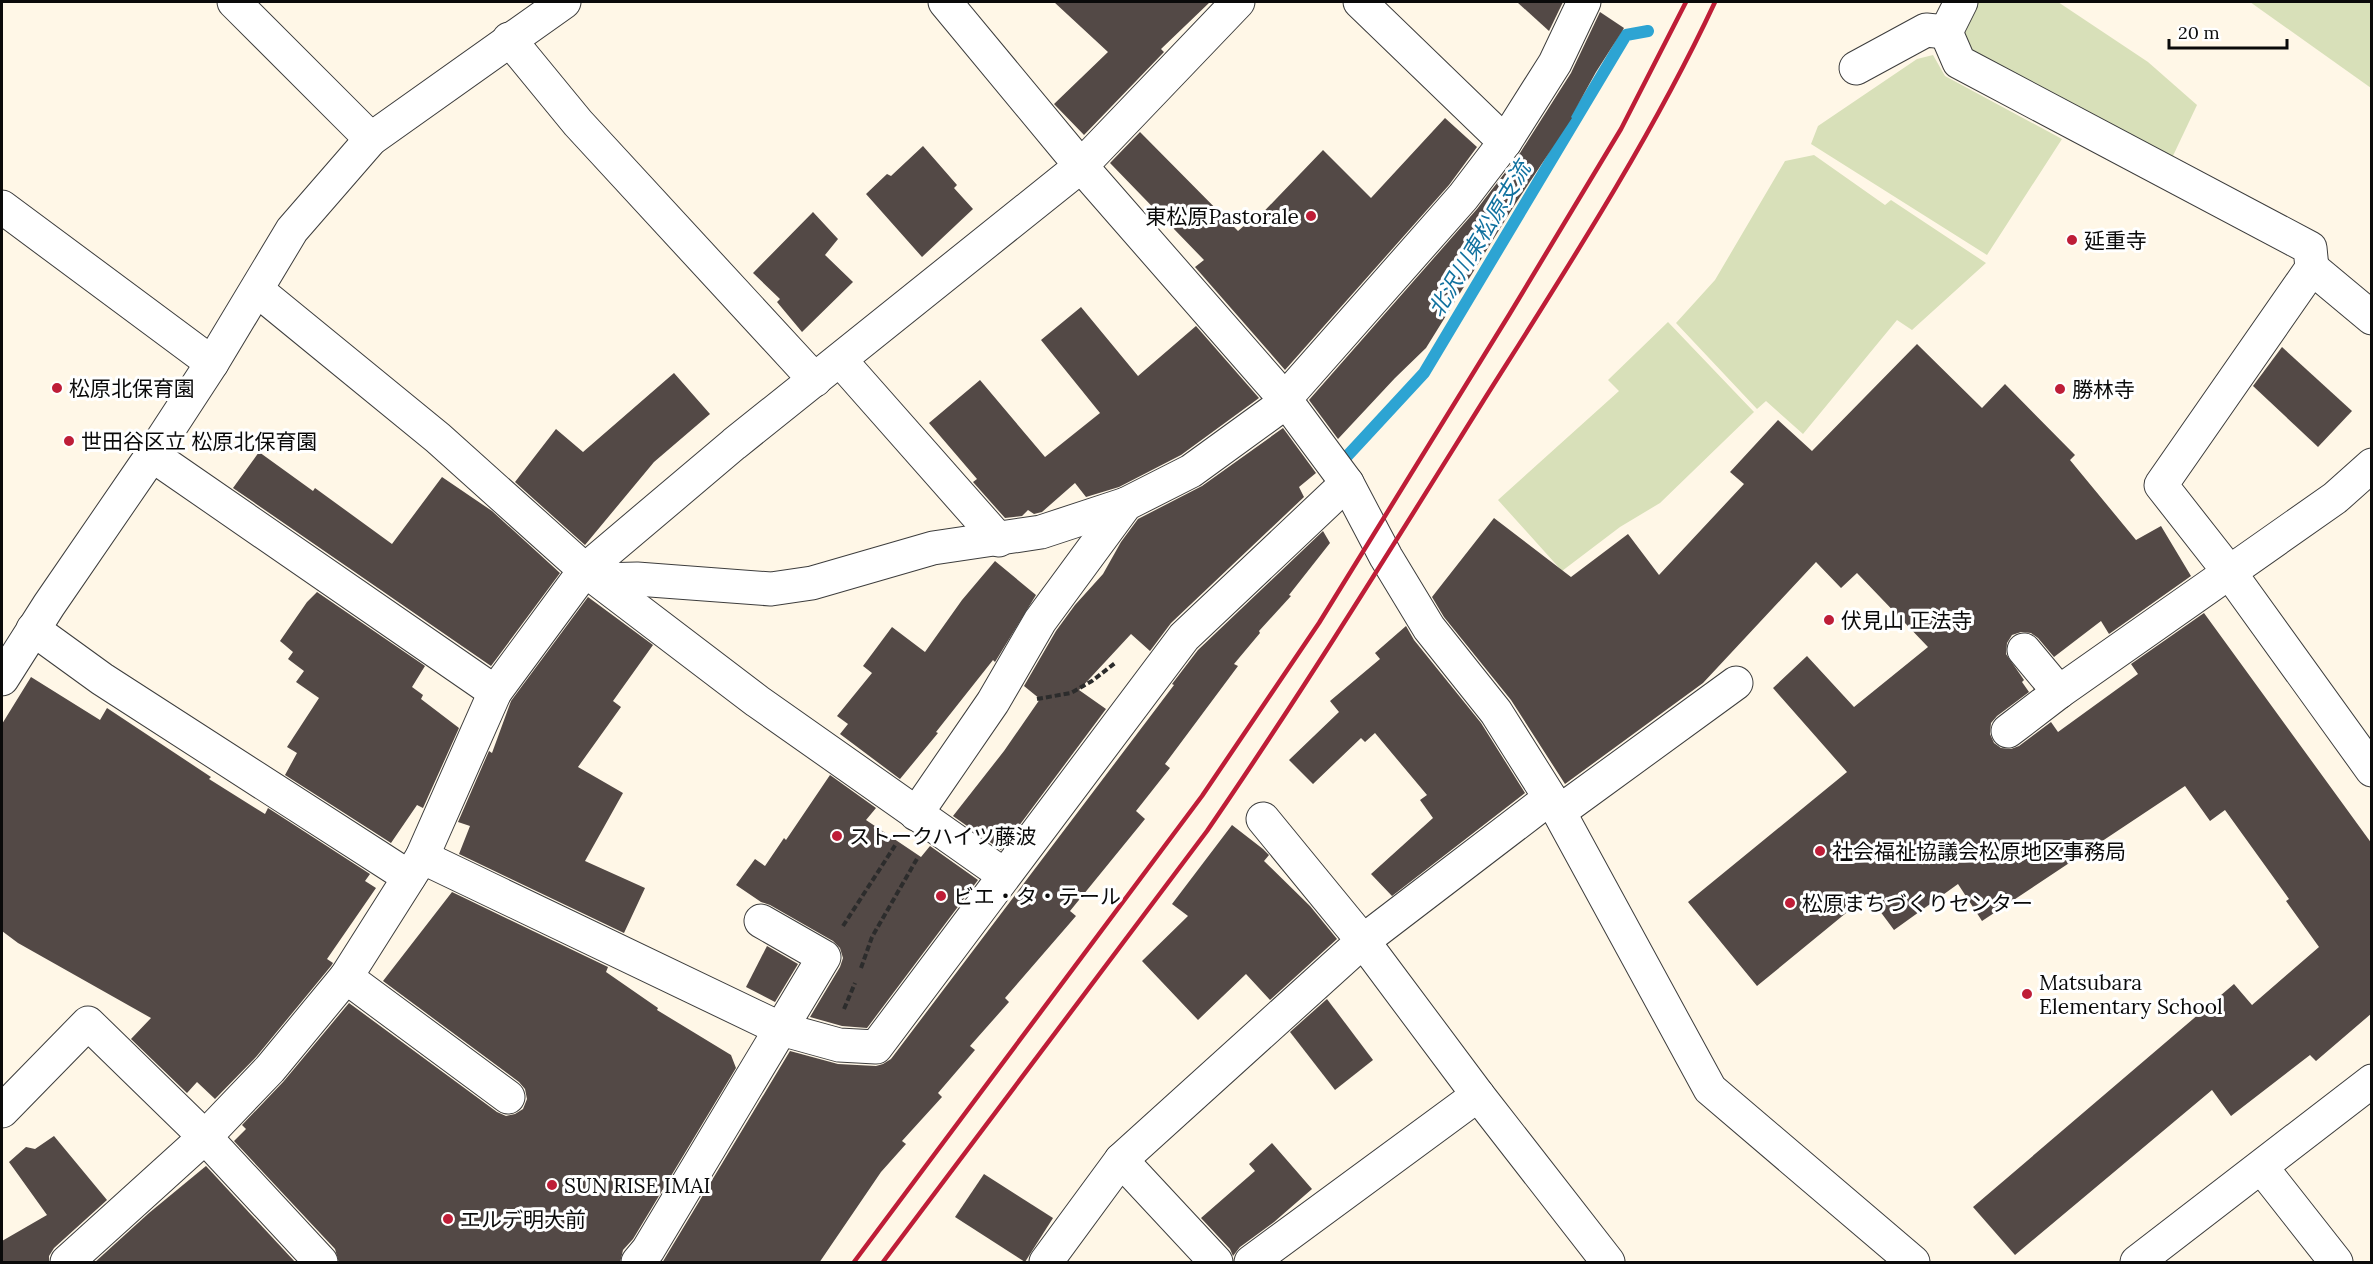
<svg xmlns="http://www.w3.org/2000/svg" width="2373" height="1264" font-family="Lora,'Noto Sans JP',serif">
  <rect width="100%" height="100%" fill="#fff7e7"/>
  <g fill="#d8e0b9">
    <polygon points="1976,2 2058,2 2148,62 2197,105 2171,160 1963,50 1957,37"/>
    <polygon points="2250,2 2371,2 2371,88"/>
    <polygon points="1933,55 1945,76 2062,139 1987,255 1811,144 1818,126 1917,59"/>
    <polygon points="1814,155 1885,205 1891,200 1986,263 1912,330 1897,320 1803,434 1766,401 1757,409 1676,323 1715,280 1785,161"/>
    <polygon points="1668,322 1754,412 1660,503 1620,527 1562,571 1498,500 1619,391 1608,380"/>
  </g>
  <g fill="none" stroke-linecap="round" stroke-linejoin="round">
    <polyline stroke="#2da4d3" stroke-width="12" points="1337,467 1424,373 1626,35 1648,31"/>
  </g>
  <g fill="#534946">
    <polygon points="1054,2 1210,2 1161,49 1164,52 1084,135 1054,104 1108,52"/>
    <polygon points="1517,2 1563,2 1549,31"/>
    <polygon points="1600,12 1624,28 1596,72 1571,117 1572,118 1514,206 1426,348 1395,378 1338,439 1309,400 1477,209 1520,153 1571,73"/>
    <polygon points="1445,118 1477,147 1449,185 1285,370 1195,267 1204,260 1110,163 1140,132 1238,231 1246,224 1249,227 1323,150 1371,198"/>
    <polygon points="923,146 957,185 954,188 973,209 922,257 866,194 887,174 891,176"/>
    <polygon points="813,212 838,239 825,255 853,282 802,332 777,302 780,299 753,273"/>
    <polygon points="1081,307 1138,376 1196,326 1259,398 1181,455 1119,487 1086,497 1075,483 1042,512 1034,514 1028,510 1022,516 1005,518 973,482 977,479 929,423 980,380 1045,457 1100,413 1041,340"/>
    <polygon points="1917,344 1982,408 2005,384 2075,455 2070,460 2136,540 2161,526 2191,576 2109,634 2101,621 2054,657 2038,638 2031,633 2021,632 2012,635 2007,643 2006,654 2024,680 2022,682 2029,692 1997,716 1991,723 1990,734 1994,743 2001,748 2011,749 2019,746 2051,722 2058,732 2138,674 2131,664 2204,613 2372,844 2372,1013 2316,1061 2310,1055 2231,1116 2212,1090 2015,1255 1973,1207 2234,984 2252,1005 2319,947 2286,901 2289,899 2225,810 2210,821 2185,786 1982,921 1958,884 1894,930 1868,895 1757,986 1688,902 1847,772 1773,688 1807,656 1854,707 1928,647 1857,573 1841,588 1816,562 1703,683 1565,784 1511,700 1444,617 1432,597 1494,518 1571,577 1628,534 1659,575 1744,484 1730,472 1778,420 1812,451"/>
    <polygon points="2282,347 2352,411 2318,447 2253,386"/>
    <polygon points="674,373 710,414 654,462 585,545 515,482 556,429 583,452"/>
    <polygon points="1283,428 1316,473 1299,487 1304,497 1171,623 1150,651 1131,634 1079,690 1106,709 1001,850 953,816 1004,751 1040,699 1024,686 1056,631 1075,605 1103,574 1121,542 1138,519 1202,486"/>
    <polygon points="259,452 313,491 315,488 392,544 442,477 492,511 560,573 491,666 233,488"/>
    <polygon points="1323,531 1330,543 1289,595 1291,596 1259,631 1260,633 1234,664 1238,666 1165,764 1170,768 1136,811 1145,819 1070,911 1076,916 1005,998 1009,1002 970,1046 975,1050 938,1093 942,1097 902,1141 906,1144 881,1172 819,1263 662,1263 790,1051 838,1064 876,1066 883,1064 891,1059 1174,685 1172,684 1198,650"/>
    <polygon points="995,561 1036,595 995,662 993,660 936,732 938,733 900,779 840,734 848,724 837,716 872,673 863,666 892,627 925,652 962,600"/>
    <polygon points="317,592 425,666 412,687 423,695 421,699 459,728 423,808 417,805 391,843 285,775 297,753 287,747 319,698 296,682 304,671 288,659 293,652 280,641 307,602"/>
    <polygon points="588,597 653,645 613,701 621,707 578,767 623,793 585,861 645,888 624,933 459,854 470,826 458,822 489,751 492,753 511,701"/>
    <polygon points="1406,626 1414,640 1481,723 1525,793 1392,896 1371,874 1433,818 1420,800 1427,795 1375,733 1365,742 1361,738 1313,784 1289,760 1339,712 1330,701 1380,659 1375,653"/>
    <polygon points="31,677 100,720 107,708 211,777 209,779 265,814 268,808 370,874 365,881 376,888 327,959 333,963 331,966 256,1057 215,1099 197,1082 187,1093 131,1039 151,1018 18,943 2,931 2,724"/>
    <polygon points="830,775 876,808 866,820 921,857 930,846 978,880 867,1028 842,1026 810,1017 840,967 843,958 840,948 833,941 770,905 761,902 736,885 755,859 765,866 784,838 786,840"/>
    <polygon points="1232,825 1263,849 1269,855 1264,861 1310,906 1337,939 1270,1000 1246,974 1198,1020 1142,961 1188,916 1172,904"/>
    <polygon points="452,892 608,967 606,972 658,1008 657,1010 731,1055 736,1068 633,1239 623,1250 620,1263 339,1263 335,1249 234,1141 246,1129 242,1125 284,1081 349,1003 497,1112 506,1116 515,1114 523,1109 527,1099 525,1089 519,1082 383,981"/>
    <polygon points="767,946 798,964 775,1002 746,987"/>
    <polygon points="1327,999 1373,1060 1335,1090 1290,1032"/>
    <polygon points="54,1136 107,1200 54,1248 49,1256 49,1263 2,1263 2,1241 47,1215 9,1162 26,1147 35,1149"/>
    <polygon points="1272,1143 1312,1189 1274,1222 1240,1247 1233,1256 1230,1249 1201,1218 1255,1171 1249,1164"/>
    <polygon points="206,1166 296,1263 94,1263 149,1213"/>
    <polygon points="984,1174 1053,1218 1025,1262 955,1217"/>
  </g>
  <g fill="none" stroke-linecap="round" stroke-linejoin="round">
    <defs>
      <g id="minor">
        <polyline points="234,2 371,139"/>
        <polyline points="945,2 1081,166 1284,398 1347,483 1386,557 1429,628 1496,712 1559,812 1710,1089 1913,1262"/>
        <polyline points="1360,2 1505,142"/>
        <polyline points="1946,32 1959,62 2310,248 2312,268 2161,485 2230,573 2372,770"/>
        <polyline points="1946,32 1961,2"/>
        <polyline points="509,39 578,123 815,380"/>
        <polyline points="1856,68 1926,30 1946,32"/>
        <polyline points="2,207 212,363"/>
        <polyline points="2312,268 2372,318"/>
        <polyline points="257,290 438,438 585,570 757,701 1004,875"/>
        <polyline points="840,360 999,540"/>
        <polyline points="152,455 495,692"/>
        <polyline points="599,580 637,579 771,589 812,583 933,548 1041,532 1126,504"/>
        <polyline points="33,629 102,679 409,877"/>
        <polyline points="2024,650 2059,692"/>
        <polyline points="2,679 49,605 152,455 212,363 292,230 371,139 564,2"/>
        <polyline points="2008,731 2059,692 2335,498 2372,465"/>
        <polyline points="1559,812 1736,683"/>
        <polyline points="916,814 993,702 1040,621 1126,504 1191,471 1275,410 1463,197 1505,142 1555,63 1584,2"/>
        <polyline points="1263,819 1363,941 1478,1095 1608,1262"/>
        <polyline points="422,857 781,1029 839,1045 876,1047 1184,637 1347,483"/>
        <polyline points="346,977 508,1097"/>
        <polyline points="2,1111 88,1023 205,1137 321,1262"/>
        <polyline points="1121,1160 1216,1262"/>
        <polyline points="2262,1168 2336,1262"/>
        <polyline points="67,1262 205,1137 270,1069 346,977 422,857 495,692 585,570 734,444 1081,166 1238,2"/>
        <polyline points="638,1262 648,1250 824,957 761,921"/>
        <polyline points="1046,1262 1121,1160 1363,941 1550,798"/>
        <polyline points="1251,1262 1478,1095"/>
        <polyline points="2137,1262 2372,1081"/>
      </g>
    </defs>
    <use href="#minor" stroke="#3d3d3d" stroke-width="35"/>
    <g stroke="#2c2c2c" stroke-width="4" stroke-dasharray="6 3" stroke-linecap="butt">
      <polyline points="1037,699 1071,693 1092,681 1115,663"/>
      <polyline points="843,926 896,844"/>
      <polyline points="861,968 872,937 918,857"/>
      <polyline points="844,1009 855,983"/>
    </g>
    <use href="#minor" stroke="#fff" stroke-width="33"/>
    <g stroke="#be1d37" stroke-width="4.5">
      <polyline points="854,1262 1202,796 1319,623 1509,315 1621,129 1686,2"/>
      <path d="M883,1262L1207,831C1303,691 1392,547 1482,403C1564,273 1650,141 1715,2"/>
    </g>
  </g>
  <g fill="#be1d37" stroke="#fff" stroke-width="2">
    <circle cx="1311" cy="216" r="6"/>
    <circle cx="2072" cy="240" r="6"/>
    <circle cx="57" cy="388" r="6"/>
    <circle cx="2060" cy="389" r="6"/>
    <circle cx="69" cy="441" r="6"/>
    <circle cx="1829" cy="620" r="6"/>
    <circle cx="837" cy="836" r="6"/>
    <circle cx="1820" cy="851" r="6"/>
    <circle cx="941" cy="896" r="6"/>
    <circle cx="1790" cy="903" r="6"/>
    <circle cx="2027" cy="994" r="6"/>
    <circle cx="552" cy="1185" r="6"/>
    <circle cx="448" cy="1219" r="6"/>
  </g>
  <g text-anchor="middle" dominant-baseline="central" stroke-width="6" stroke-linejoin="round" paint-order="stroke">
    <g font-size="21" fill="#0a0a0a" stroke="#fff" text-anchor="start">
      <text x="1299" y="216" text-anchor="end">東松原Pastorale</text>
      <text x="2084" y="240">延重寺</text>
      <text x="69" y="388">松原北保育園</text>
      <text x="2072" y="389">勝林寺</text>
      <text x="81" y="441">世田谷区立 松原北保育園</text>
      <text x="1841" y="620">伏見山 正法寺</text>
      <text x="849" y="836">ストークハイツ藤波</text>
      <text x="1832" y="851">社会福祉協議会松原地区事務局</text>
      <text x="953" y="896">ビエ・タ・テール</text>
      <text x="1802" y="903">松原まちづくりセンター</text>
      <text x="2039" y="982">Matsubara<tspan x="2039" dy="24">Elementary School</tspan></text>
      <text x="564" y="1185">SUN RISE IMAI</text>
      <text x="460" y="1219">エルデ明大前</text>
    </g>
    <g font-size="22" font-style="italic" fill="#10719f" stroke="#fff">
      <text transform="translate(1479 239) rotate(-59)">北沢川東松原支流</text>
    </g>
  </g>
  <rect width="2373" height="1264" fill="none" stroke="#0a0a0a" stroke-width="6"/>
  <path d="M2169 39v9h118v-9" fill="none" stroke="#0a0a0a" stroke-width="3"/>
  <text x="2178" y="39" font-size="18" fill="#0a0a0a" stroke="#ffffff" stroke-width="4.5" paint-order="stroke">20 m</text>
</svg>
